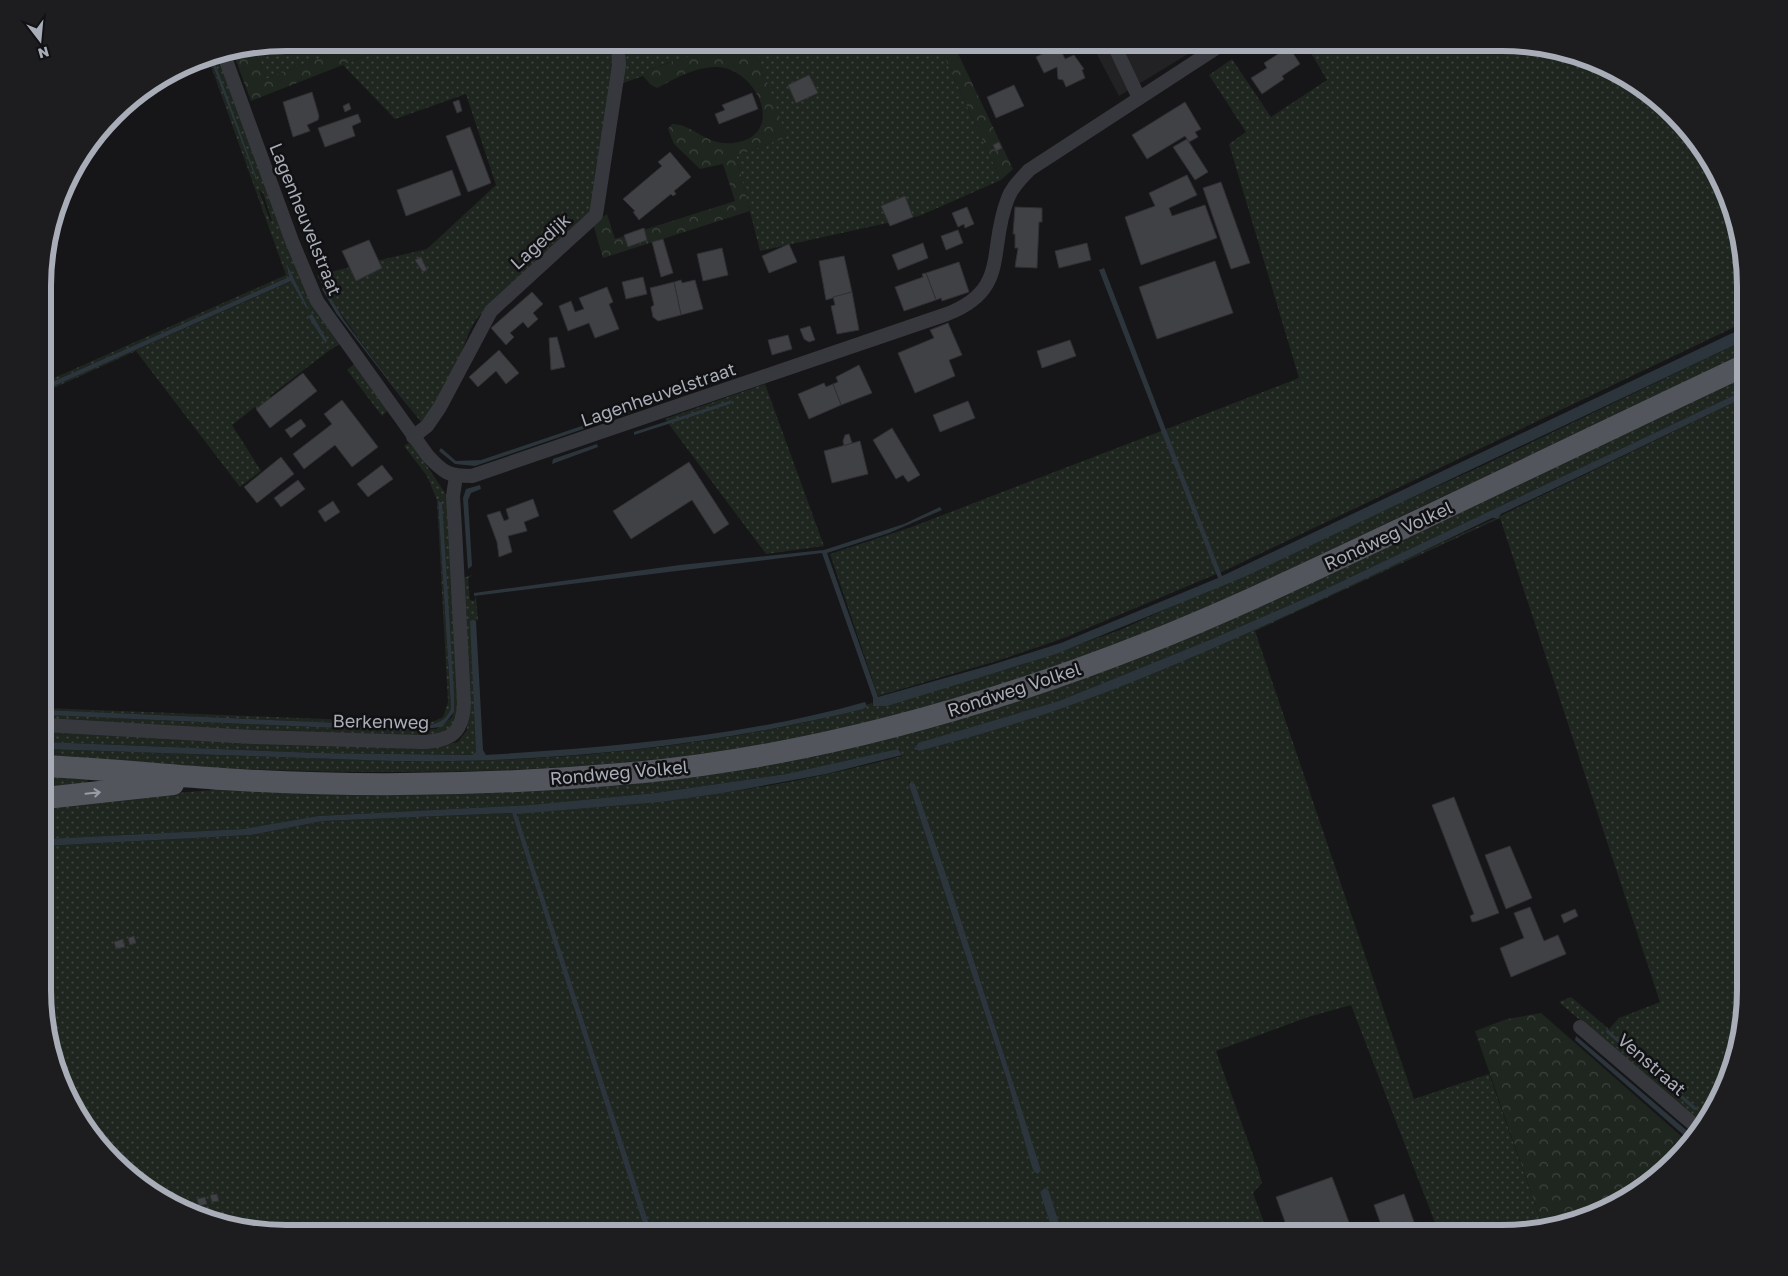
<svg xmlns="http://www.w3.org/2000/svg" width="1788" height="1276" font-family="'Golos Text',sans-serif">
  <defs>
    <pattern id="grass-dots" width="8" height="8" patternUnits="userSpaceOnUse" patternTransform="scale(1.25)"><rect width="8" height="8" fill="#1e261f"/><path d="M2 2h.1M6 6h.1" fill="none" stroke="#3c433d" stroke-width="1.8" stroke-linecap="round"/></pattern>
    <pattern id="forest-crowns" width="20" height="18" patternUnits="userSpaceOnUse" patternTransform="scale(1.25)"><rect width="20" height="18" fill="#1e261f"/><path d="M2 6a3 3 0 1 1 6 0M12 15a3 3 0 1 1 6 0" fill="none" stroke="#3c433d"/></pattern>
  </defs>
  <rect width="100%" height="100%" fill="#161618"/>
  <polygon fill="#222225" points="1091,43 1206,43 1119,96"/>
  <g fill="url(#grass-dots)" fill-rule="evenodd">
    <polygon points="286,43 359,43 266,79 255,49"/>
    <path d="M399,43H614L616,50L597,208L581,219L478,317C466,333 463,352 455,370C447,389 434,405 421,422L393,386L333,303L317,275L427,249L496,185L466,94L395,119L343,65Z"/>
    <polygon points="625,43 730,43 689,58 668,63 648,70 643,76 623,83 627,49"/>
    <polygon points="753,43 938,43 1001,180 919,216 760,251 736,156 786,137"/>
    <polygon points="1305,43 1518,43 1581,56 1650,93 1720,178 1745,270 1745,322 1226,570 1064,638 1000,660 878,696 830,554 909,528 1299,378 1229,144 1246,132 1209,75 1232,59 1271,117 1327,80"/>
    <path d="M220,56L340,344L327,352L270,396L273,399L258,410L255,407L232,425L261,471L240,487L136,351L45,392V390L292,281L306,308H308L286,262L289,277L45,385V382L286,275L208,58H210L256,180L213,57ZM259,190L263,193L272,221H270Z"/>
    <path d="M1745,340V354C1629,409 1513,463 1397,518C1311,559 1225,601 1136,637C1016,686 887,723 759,745C521,785 284,772 45,760V749L393,761C507,763 621,755 733,736C780,728 830,719 872,703L873,706L1015,667L1120,630L1482,466Z"/>
    <polygon points="354,364 388,410 382,416 347,370"/>
    <path d="M1745,375V390L1315,594L1212,639L1059,701L916,744V751H919L1071,705L1167,668L1498,517L1745,397V1006L1732,1069L1702,1125L1559,1002L1571,997L1609,1029L1619,1018L1660,1002L1500,518L1255,631L1414,1099L1489,1074L1542,1224L1502,1233H1439L1351,1005L1308,1017L1216,1051L1258,1169L1262,1183L1253,1193L1268,1233H1062L1049,1191L1040,1192L1053,1233H652L518,819V813C647,806 777,790 902,756L899,749L786,774L655,793L530,805L318,816L243,829L45,839V804L224,789L489,792L978,713ZM909,781L915,784L949,883L1041,1170L1034,1172L1007,1080L909,785Z"/>
    <polygon points="765,384 824,546 766,554 665,419"/>
    <polygon points="411,442 447,496 461,711 456,725 433,739 45,722 45,715 402,731 437,729 452,717 454,712 441,501 438,501 451,708 448,716 438,724 407,726 45,710 45,708 405,722 432,722 443,717 448,702 437,500 427,476 404,446"/>
    <polygon points="473,575 468,578 470,600 474,601 476,596 478,621 475,620 476,752 472,755 319,753 45,742 45,730 209,739 443,746 458,742 467,730 468,709 461,578"/>
    <polygon points="45,773 88,775 87,787 45,791"/>
    <polygon points="512,813 646,1233 270,1233 207,1220 138,1183 75,1112 45,1022 45,846 251,835 323,821"/>
  </g>
  <g fill="url(#forest-crowns)">
    <polygon points="359,43 399,43 251,101 233,53 255,49 266,79"/>
    <path d="M730,43H753L787,137L736,156L750,211L603,258L593,224L607,214L615,239L735,201L723,164L700,169L674,144L668,129L672,124C693,124 706,146 733,143C787,137 759,70 718,67C696,66 676,78 657,88L651,85L643,76L648,70Z"/>
    <polygon points="938,43 953,43 1013,169 1001,180"/>
    <polygon points="1541,1013 1689,1143 1610,1208 1542,1224 1475,1031 1507,1019"/>
  </g>
  <g fill="#2c353c">
    <polygon points="213,57 257,179 256,180 210,58"/>
    <polygon points="286,262 308,308 306,308 291,281 45,390 45,385 289,277"/>
    <polygon points="1104,268 1222,576 1745,327 1745,340 1244,577 1056,654 887,706 873,706 873,698 822,553 474,596 474,593 680,565 824,550 904,524 940,507 942,510 889,533 827,553 878,697 991,665 1061,643 1218,578 1099,270"/>
    <polygon points="324,287 344,320 418,419 336,313 322,289"/>
    <polygon points="312,314 327,340 326,344 308,316"/>
    <path d="M1745,390V397L1501,514L1498,518H1492C1362,580 1231,645 1096,696C1038,718 978,735 919,751L914,749L918,743L1059,701L1212,639L1315,594Z"/>
    <polygon points="732,400 730,404 634,435 634,432"/>
    <polygon points="629,410 630,413 475,466 455,464 439,451 441,448 456,461 481,460"/>
    <polygon points="597,444 598,447 552,464 553,459"/>
    <polygon points="480,485 481,489 471,493 468,500 472,566 468,569 463,498 466,489"/>
    <path d="M438,501L442,502L454,694V712L442,727L402,731L45,715V710L407,726C425,725 444,728 451,708Z"/>
    <path d="M473,620L476,621L483,750L486,755C613,747 742,737 865,702L867,706L863,709C708,747 552,763 393,761L45,749V742L319,753L472,755L476,752L470,621Z"/>
    <polygon points="898,749 902,755 826,774 723,793 660,802 517,814 652,1233 646,1233 512,813 323,821 251,835 45,846 45,839 243,829 318,816 530,805 655,793 786,774"/>
    <polygon points="911,781 915,784 949,883 1041,1170 1038,1174 1034,1172 1032,1167 1007,1080 909,785"/>
    <polygon points="1607,1029 1698,1109 1698,1110 1694,1110 1606,1032"/>
    <polygon points="1576,1036 1692,1135 1692,1138 1687,1138 1575,1040"/>
    <polygon points="1045,1188 1049,1191 1062,1233 1053,1233 1040,1192"/>
  </g>
  <g fill="#404145" stroke="#303034">
    <polygon points="1059,46 1065,59 1074,55 1084,69 1082,70 1085,78 1066,87 1063,80 1058,79 1057,67 1044,73 1036,57"/>
    <polygon points="1289,47 1300,64 1282,76 1284,79 1262,94 1251,78 1267,68 1264,63"/>
    <polygon points="809,75 818,93 796,103 788,85"/>
    <polygon points="1014,85 1024,106 996,118 987,97"/>
    <polygon points="312,92 319,116 318,120 307,125 310,131 293,137 283,102"/>
    <polygon points="752,93 758,109 719,124 715,114 725,110 722,105"/>
    <polygon points="459,100 462,111 457,113 453,102"/>
    <polygon points="1185,102 1201,129 1195,132 1198,137 1189,142 1185,136 1147,159 1132,135"/>
    <polygon points="349,103 351,109 345,112 343,106"/>
    <polygon points="358,114 361,122 352,126 355,136 325,147 318,128"/>
    <polygon points="470,127 491,183 468,192 446,136"/>
    <polygon points="1187,139 1208,172 1195,180 1173,147"/>
    <polygon points="999,142 1002,148 996,151 993,145"/>
    <polygon points="670,152 691,177 674,191 676,194 673,196 671,194 639,220 633,212 635,211 623,199 662,166 658,162"/>
    <polygon points="452,170 461,195 406,216 397,190"/>
    <polygon points="1187,175 1197,195 1169,208 1172,216 1205,205 1217,238 1141,265 1125,217 1155,206 1149,193"/>
    <polygon points="1221,182 1250,263 1231,269 1203,188"/>
    <polygon points="905,196 913,217 890,226 881,206"/>
    <polygon points="967,207 974,224 965,228 964,224 958,227 952,213"/>
    <polygon points="1015,207 1042,208 1042,222 1039,222 1037,268 1015,267 1018,248 1015,248 1015,234 1013,234"/>
    <polygon points="644,228 647,240 628,247 624,235"/>
    <polygon points="958,230 963,243 946,250 941,236"/>
    <polygon points="663,239 673,273 661,277 652,242"/>
    <polygon points="369,240 382,268 356,281 342,251"/>
    <polygon points="923,243 928,258 898,270 892,255"/>
    <polygon points="1087,243 1091,260 1059,268 1055,251"/>
    <polygon points="789,244 797,262 769,273 762,256"/>
    <polygon points="722,248 728,275 703,281 697,254"/>
    <polygon points="844,256 852,292 826,300 819,261"/>
    <polygon points="421,257 427,270 423,272 415,260"/>
    <polygon points="1215,261 1233,313 1157,339 1139,287"/>
    <polygon points="959,262 969,292 942,301 941,298 936,300 926,273"/>
    <polygon points="926,273 936,300 904,311 895,287 923,277 922,274"/>
    <polygon points="643,277 647,294 626,299 622,282"/>
    <polygon points="681,280 682,283 695,280 703,309 681,315 674,282"/>
    <polygon points="674,282 681,315 658,321 653,317 651,307 654,305 650,288"/>
    <polygon points="607,287 613,302 609,304 619,329 595,338 589,323 568,331 559,306 571,301 575,312 584,309 579,298"/>
    <polygon points="532,292 543,304 533,313 538,319 528,328 523,322 510,333 514,337 506,345 491,328"/>
    <polygon points="852,292 859,330 837,334 831,306 835,305 833,297"/>
    <polygon points="948,323 962,355 949,360 955,376 915,393 898,353 934,338 930,330"/>
    <polygon points="810,326 815,340 809,342 804,339 800,329"/>
    <polygon points="788,335 792,349 772,355 768,340"/>
    <polygon points="557,337 565,367 551,370 549,338"/>
    <polygon points="1070,340 1076,356 1042,368 1037,351"/>
    <polygon points="499,350 519,373 506,384 496,371 478,387 469,377"/>
    <polygon points="859,365 872,393 841,405 833,384 838,382 836,377"/>
    <polygon points="303,373 317,391 270,428 256,409"/>
    <polygon points="824,383 826,387 833,384 841,405 809,419 798,394"/>
    <polygon points="342,400 378,447 352,467 335,445 304,469 293,454 332,424 324,414"/>
    <polygon points="968,401 975,418 940,432 933,415"/>
    <polygon points="301,419 306,426 291,438 285,430"/>
    <polygon points="892,428 920,475 908,482 903,475 896,479 873,440"/>
    <polygon points="849,434 852,443 844,446 843,441 845,435"/>
    <polygon points="860,441 868,474 832,483 824,451"/>
    <polygon points="281,457 294,474 257,503 244,487"/>
    <polygon points="689,462 729,524 714,534 692,500 631,539 613,511"/>
    <polygon points="382,465 393,479 368,497 357,484"/>
    <polygon points="298,480 305,489 281,507 274,498"/>
    <polygon points="533,499 539,516 524,522 527,531 508,536 512,552 499,557 497,542 487,515 500,511 504,521 509,519 506,509"/>
    <polygon points="333,501 340,512 325,522 318,511"/>
    <polygon points="1454,797 1499,913 1477,921 1472,922 1470,916 1474,914 1432,805"/>
    <polygon points="1510,846 1532,898 1506,909 1485,855"/>
    <polygon points="1530,907 1544,941 1558,935 1566,954 1511,977 1500,948 1524,938 1514,913"/>
    <polygon points="1575,909 1578,916 1564,923 1561,915"/>
    <polygon points="134,936 136,943 130,945 128,938"/>
    <polygon points="123,939 125,947 116,949 114,942"/>
    <polygon points="1332,1177 1353,1233 1289,1233 1276,1197"/>
    <polygon points="217,1194 219,1201 212,1202 210,1195"/>
    <polygon points="1404,1194 1418,1233 1384,1233 1374,1205"/>
    <polygon points="205,1197 207,1204 199,1206 197,1199"/>
  </g>
  <g fill="none" stroke-linecap="round" stroke-linejoin="round">
    <g stroke="#37383d" stroke-width="14">
      <polyline points="1113,43 1139,98"/>
      <path d="M224,55L292,241L317,301L428,456C444,473 448,476 472,476L947,314C1011,289 987,250 1008,198C1012,187 1021,179 1029,170L1224,43"/>
      <polyline points="413,437 427,426 440,407 491,311 596,215 619,65 618,43"/>
      <path d="M45,725L253,737L422,742C452,741 463,732 464,703L455,529L453,496L456,476"/>
      <polyline points="1580,1027 1700,1130"/>
    </g>
    <g stroke="#53555c" stroke-width="22">
      <path d="M45,766C104,769 163,775 223,779C362,788 504,785 643,772C814,755 985,707 1145,644C1239,607 1330,562 1422,519C1529,468 1637,416 1745,365"/>
      <polyline points="45,798 173,784"/>
    </g>
  </g>
  <defs><path id="oneway-shaft" d="M-6 0H5M1.5-3L5.5 0L1.5 3" fill="none" stroke-width="1.6" stroke-linecap="round" stroke-linejoin="round" transform="scale(1.25)"/></defs>
  <use stroke="#979ba6" href="#oneway-shaft" transform="translate(93 793) rotate(-6)"/>
  <g text-anchor="middle" dominant-baseline="central" stroke-width="5" stroke-linejoin="round" paint-order="stroke">
    <g font-size="18" fill="#a8adb8" stroke="#111113">
      <text transform="translate(306 219) rotate(68)">Lagenheuvelstraat</text>
      <text transform="translate(540 241) rotate(-42)">Lagedijk</text>
      <text transform="translate(658 394) rotate(-19)">Lagenheuvelstraat</text>
      <text transform="translate(1388 535) rotate(-25)">Rondweg Volkel</text>
      <text transform="translate(1014 689) rotate(-18)">Rondweg Volkel</text>
      <text transform="translate(381 721) rotate(1)">Berkenweg</text>
      <text transform="translate(619 772) rotate(-5)">Rondweg Volkel</text>
      <text transform="translate(1652 1064) rotate(41)">Venstraat</text>
    </g>
  </g>
  <path d="M0 0H1788V1276H0ZM286 51H1502A235 235 0 0 1 1737 286V990A235 235 0 0 1 1502 1225H286A235 235 0 0 1 51 990V286A235 235 0 0 1 286 51Z" fill="#1d1d20" fill-rule="evenodd"/>
  <path fill="none" stroke="#a8adb8" stroke-width="6" d="M286 51H1502A235 235 0 0 1 1737 286V990A235 235 0 0 1 1502 1225H286A235 235 0 0 1 51 990V286A235 235 0 0 1 286 51Z"/>
  <g transform="translate(40 40) rotate(164)" stroke="#111113" stroke-width="4" paint-order="stroke">
  <path d="M0-4L9 19L0 12L-9 19Z" fill="#a8adb8"/>
  <text y="-8" font-size="14" font-weight="bold" text-anchor="middle" fill="#a8adb8">N</text>
  </g>
</svg>
